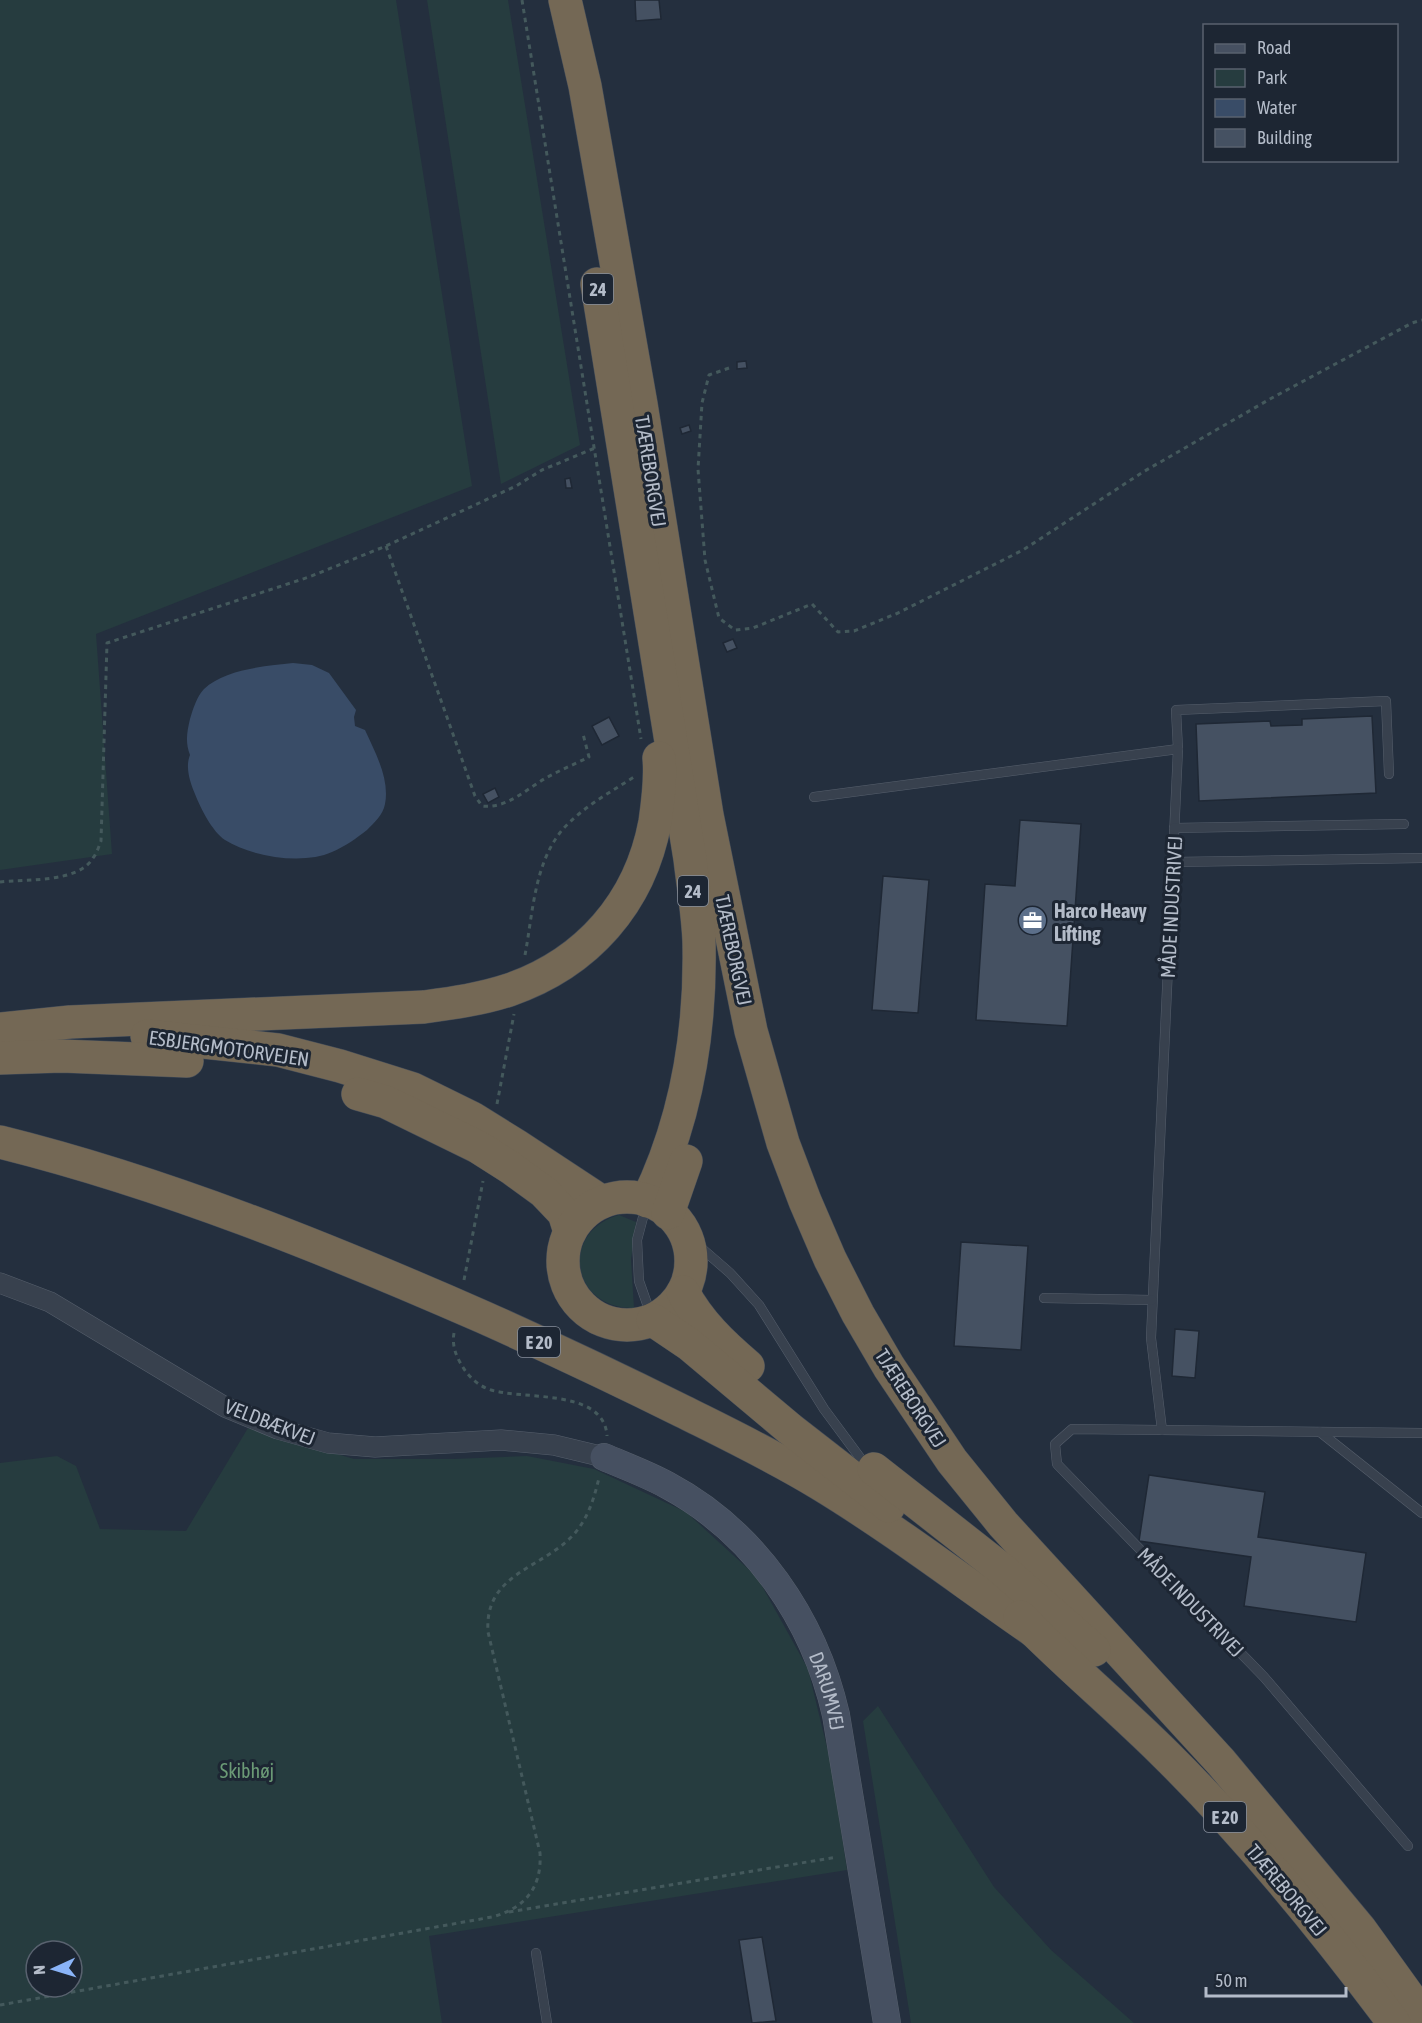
<svg xmlns="http://www.w3.org/2000/svg" width="1422" height="2023" font-family="'Asap Condensed',sans-serif">
  <rect width="100%" height="100%" fill="#242f3e"/>
  <g fill="#263c3f" fill-rule="evenodd">
    <polygon points="0,0 396,0 472,486 96,634 112,854 0,870"/>
    <polygon points="427,0 508,0 580,445 501,484"/>
    <path d="M619,1215L636,1222L631,1260L634,1308C571,1309 559,1232 619,1215Z"/>
    <path d="M248,1428L354,1459H454L527,1456L594,1469L686,1512L757,1577L808,1669L831,1764L847,1870L429,1936L442,2023H0V1463L57,1456L76,1466L100,1529L186,1531ZM36,1951H72V1987H36Z"/>
    <polygon points="878,1706 994,1887 1051,1950 1134,2023 911,2023 863,1721"/>
  </g>
  <path fill="#394c67" d="M293,663L312,665L329,673L356,710L354,717L355,726L365,730C375,752 390,779 385,804C383,815 374,823 367,830C357,838 344,847 332,852C303,865 252,857 225,840C212,831 201,809 195,794C190,782 185,767 190,755C185,742 187,732 190,719C193,709 197,696 204,689C225,669 266,666 293,663Z"/>
  <g fill="#455162" stroke="#1f2835" stroke-width="1.5">
    <polygon points="635,0 659,0 661,19 636,21"/>
    <polygon points="746,361 747,368 737,369 737,362"/>
    <polygon points="689,425 691,431 682,434 680,428"/>
    <polygon points="570,478 572,488 566,488 565,479"/>
    <polygon points="733,639 737,648 727,652 723,643"/>
    <polygon points="1372,716 1376,793 1199,801 1196,724 1270,721 1271,726 1302,725 1302,719"/>
    <polygon points="609,717 619,736 602,745 592,726"/>
    <polygon points="495,788 499,797 488,803 483,794"/>
    <polygon points="1020,820 1081,824 1067,1026 976,1020 985,884 1015,886"/>
    <polygon points="883,876 929,880 918,1013 872,1010"/>
    <polygon points="961,1242 1028,1246 1021,1350 954,1346"/>
    <polygon points="1175,1329 1199,1331 1195,1378 1172,1376"/>
    <polygon points="1149,1475 1265,1492 1258,1537 1366,1553 1356,1622 1244,1606 1251,1557 1139,1541"/>
    <polygon points="762,1937 776,2021 752,2023 739,1940"/>
  </g>
  <g fill="none" stroke-linecap="round" stroke-linejoin="round">
    <defs>
      <g id="lane">
        <polyline points="1178,749 1176,710 1386,701 1389,774"/>
        <polyline points="814,797 1178,749 1151,1338 1162,1430"/>
        <polyline points="1174,828 1404,824"/>
        <polyline points="1173,862 1422,858"/>
        <polyline points="646,1206 637,1240 639,1281 651,1315"/>
        <polyline points="684,1233 730,1273 759,1305 824,1409 861,1459"/>
        <polyline points="1044,1298 1152,1300"/>
        <polyline points="1320,1432 1422,1513"/>
        <polyline points="1408,1846 1264,1677 1057,1464 1055,1444 1072,1429 1422,1433"/>
        <polyline points="536,1953 547,2023"/>
      </g>
      <polyline id="street" points="0,1283 50,1302 225,1407 278,1429 328,1443 375,1447 501,1440 554,1445 604,1457"/>
      <g id="secondary">
        <path id="s1" d="M604,1457C625,1466 647,1474 667,1485C755,1532 814,1619 836,1715L887,2023"/>
      </g>
      <g id="highway">
        <polyline points="565,0 585,86 641,404 707,815 751,1031 783,1143 805,1201 830,1259 858,1314 889,1367 952,1461 1003,1524 1221,1762 1360,1929 1422,2015"/>
        <path d="M597,284L690,859C693,886 698,914 699,942C701,1032 687,1119 647,1201"/>
        <path d="M0,1029L70,1022L424,1007C453,1003 482,999 509,990C587,963 640,903 655,822C658,801 661,779 659,758"/>
        <polyline points="147,1036 278,1050 340,1066 413,1089 472,1118 517,1146 602,1202"/>
        <polyline points="0,1058 62,1056 187,1061"/>
        <polyline points="358,1094 386,1102 478,1147 511,1168 544,1192 564,1213 570,1232"/>
        <path d="M0,1142C165,1183 328,1249 483,1317C550,1347 616,1378 682,1411C728,1434 776,1457 820,1484C894,1529 963,1582 1034,1631"/>
        <circle cx="627" cy="1261" r="64"/>
        <polyline points="668,1213 686,1161"/>
        <path d="M683,1292C699,1322 722,1344 748,1366"/>
        <polyline points="653,1320 690,1345 790,1429 889,1506"/>
        <polyline points="874,1469 1004,1571 1094,1650"/>
        <path d="M1020,1617C1067,1665 1119,1708 1166,1755C1249,1837 1324,1929 1394,2023"/>
      </g>
    </defs>
    <use href="#lane" stroke="#565f6c" stroke-width="10"/>
    <use href="#street" stroke="#565f6c" stroke-width="21"/>
    <use href="#secondary" stroke="#565f6c" stroke-width="28"/>
    <use href="#highway" stroke="#434c59" stroke-width="34"/>
    <g stroke="#44595c" stroke-width="3" stroke-dasharray="4.5 4.5" stroke-linecap="butt">
      <polyline points="522,0 641,739"/>
      <polyline points="729,368 709,375 702,403 698,469 705,560 719,618 735,630 753,628 812,604 838,632 854,631 898,613 1023,550 1143,472 1270,399 1412,323 1422,320"/>
      <path d="M386,546L475,796L482,806C507,809 526,789 546,778C560,770 575,764 589,757L583,734"/>
      <path d="M0,882C27,879 78,883 93,858C97,853 99,846 101,841L107,643L309,577L386,546L516,486L542,470L595,448"/>
      <path d="M525,955C533,913 534,863 563,829C583,807 609,793 634,777"/>
      <polyline points="497,1104 514,1014"/>
      <polyline points="464,1280 483,1181"/>
      <path d="M454,1333C452,1344 455,1354 461,1364C467,1375 476,1384 488,1389C521,1401 604,1387 607,1436"/>
      <polyline points="509,1912 837,1857"/>
      <path d="M0,2005L492,1917C525,1908 542,1888 540,1853L488,1632C484,1572 544,1569 575,1533C589,1516 594,1498 599,1478"/>
    </g>
    <use href="#lane" stroke="#38414e" stroke-width="9"/>
    <use href="#street" stroke="#38414e" stroke-width="20"/>
    <use href="#secondary" stroke="#465061" stroke-width="27"/>
    <use href="#highway" stroke="#746855" stroke-width="33"/>
  </g>
  <defs>
    <symbol id="office-disc" viewBox="-11 -11 22 22"><circle r="9.5" fill="#5c6f8a" stroke="#1d2633"/><path d="M-6-3h4V-5.5h4V-3h4V5H-6ZM-1-4.5V-3h2v-1.5ZM-6 0V1H6V0Z" fill="#fff"/></symbol>
  </defs>
  <g fill-rule="evenodd">
    <use href="#office-disc" x="1016" y="904" width="33" height="33"/>
  </g>
  <g text-anchor="middle" dominant-baseline="central" stroke-width="6" stroke-linejoin="round" paint-order="stroke">
    <g fill="#1d2633" stroke="#878f9c" stroke-width="1.5">
      <rect x="583" y="274" width="30" height="30" rx="4.5"/>
      <rect x="678" y="876" width="30" height="30" rx="4.5"/>
      <rect x="518" y="1327" width="42" height="30" rx="4.5"/>
      <rect x="1204" y="1802" width="42" height="30" rx="4.5"/>
    </g>
    <g font-size="18" font-weight="bold" fill="#b4bcc9">
      <text x="598" y="289">24</text>
      <text x="693" y="891">24</text>
      <text x="539" y="1342">E 20</text>
      <text x="1225" y="1817">E 20</text>
    </g>
    <g font-size="20" fill="#b4bcc9" stroke="#1d2633">
      <text transform="translate(651 471) rotate(81)">TJÆREBORGVEJ</text>
      <text transform="translate(1171 907) rotate(-87)">MÅDE INDUSTRIVEJ</text>
      <text transform="translate(734 950) rotate(78)">TJÆREBORGVEJ</text>
      <text transform="translate(229 1048) rotate(8)">ESBJERGMOTORVEJEN</text>
      <text transform="translate(911 1398) rotate(57)">TJÆREBORGVEJ</text>
      <text transform="translate(270 1422) rotate(21)">VELDBÆKVEJ</text>
      <text transform="translate(1191 1602) rotate(46)">MÅDE INDUSTRIVEJ</text>
      <text stroke="none"><textPath href="#s1" startOffset="338">DARUMVEJ</textPath></text>
      <text transform="translate(1287 1890) rotate(50)">TJÆREBORGVEJ</text>
    </g>
    <g font-size="20" font-weight="bold" fill="#b4bcc9" stroke="#1d2633" text-anchor="start">
      <text x="1054" y="910">Harco Heavy<tspan x="1054" dy="23">Lifting</tspan></text>
    </g>
    <g font-size="20" fill="#6b9a76" stroke="#1d2633">
      <text x="247" y="1770">Skibhøj</text>
    </g>
  </g>
  <rect x="1203" y="24" width="195" height="138" fill="#1d2633" stroke="#59626f" stroke-width="1.5"/>
  <rect x="1215" y="44" width="30" height="9" fill="#465061" stroke="#59626f" stroke-width="1.5"/>
  <text x="1257" y="54" font-size="18" fill="#b4bcc9">Road</text>
  <rect x="1215" y="69" width="30" height="18" fill="#263c3f" stroke="#59626f" stroke-width="1.5"/>
  <text x="1257" y="84" font-size="18" fill="#b4bcc9">Park</text>
  <rect x="1215" y="99" width="30" height="18" fill="#394c67" stroke="#59626f" stroke-width="1.5"/>
  <text x="1257" y="114" font-size="18" fill="#b4bcc9">Water</text>
  <rect x="1215" y="129" width="30" height="18" fill="#455162" stroke="#59626f" stroke-width="1.5"/>
  <text x="1257" y="144" font-size="18" fill="#b4bcc9">Building</text>
  <g transform="translate(54 1969) rotate(266)"><circle r="28" fill="#1d2633" stroke="#59626f" stroke-width="1.5"/>
  <path d="M0-4.5L10 22L0 15L-10 22Z" fill="#8ab4f8"/>
  <text y="-9" font-size="16" font-weight="bold" text-anchor="middle" fill="#b4bcc9">N</text>
  </g>
  <path d="M1206 1987v9h140v-9" fill="none" stroke="#b4bcc9" stroke-width="3"/>
  <text x="1215" y="1987" font-size="18" fill="#b4bcc9" stroke="#1d2633" stroke-width="4.5" paint-order="stroke">50 m</text>
</svg>
